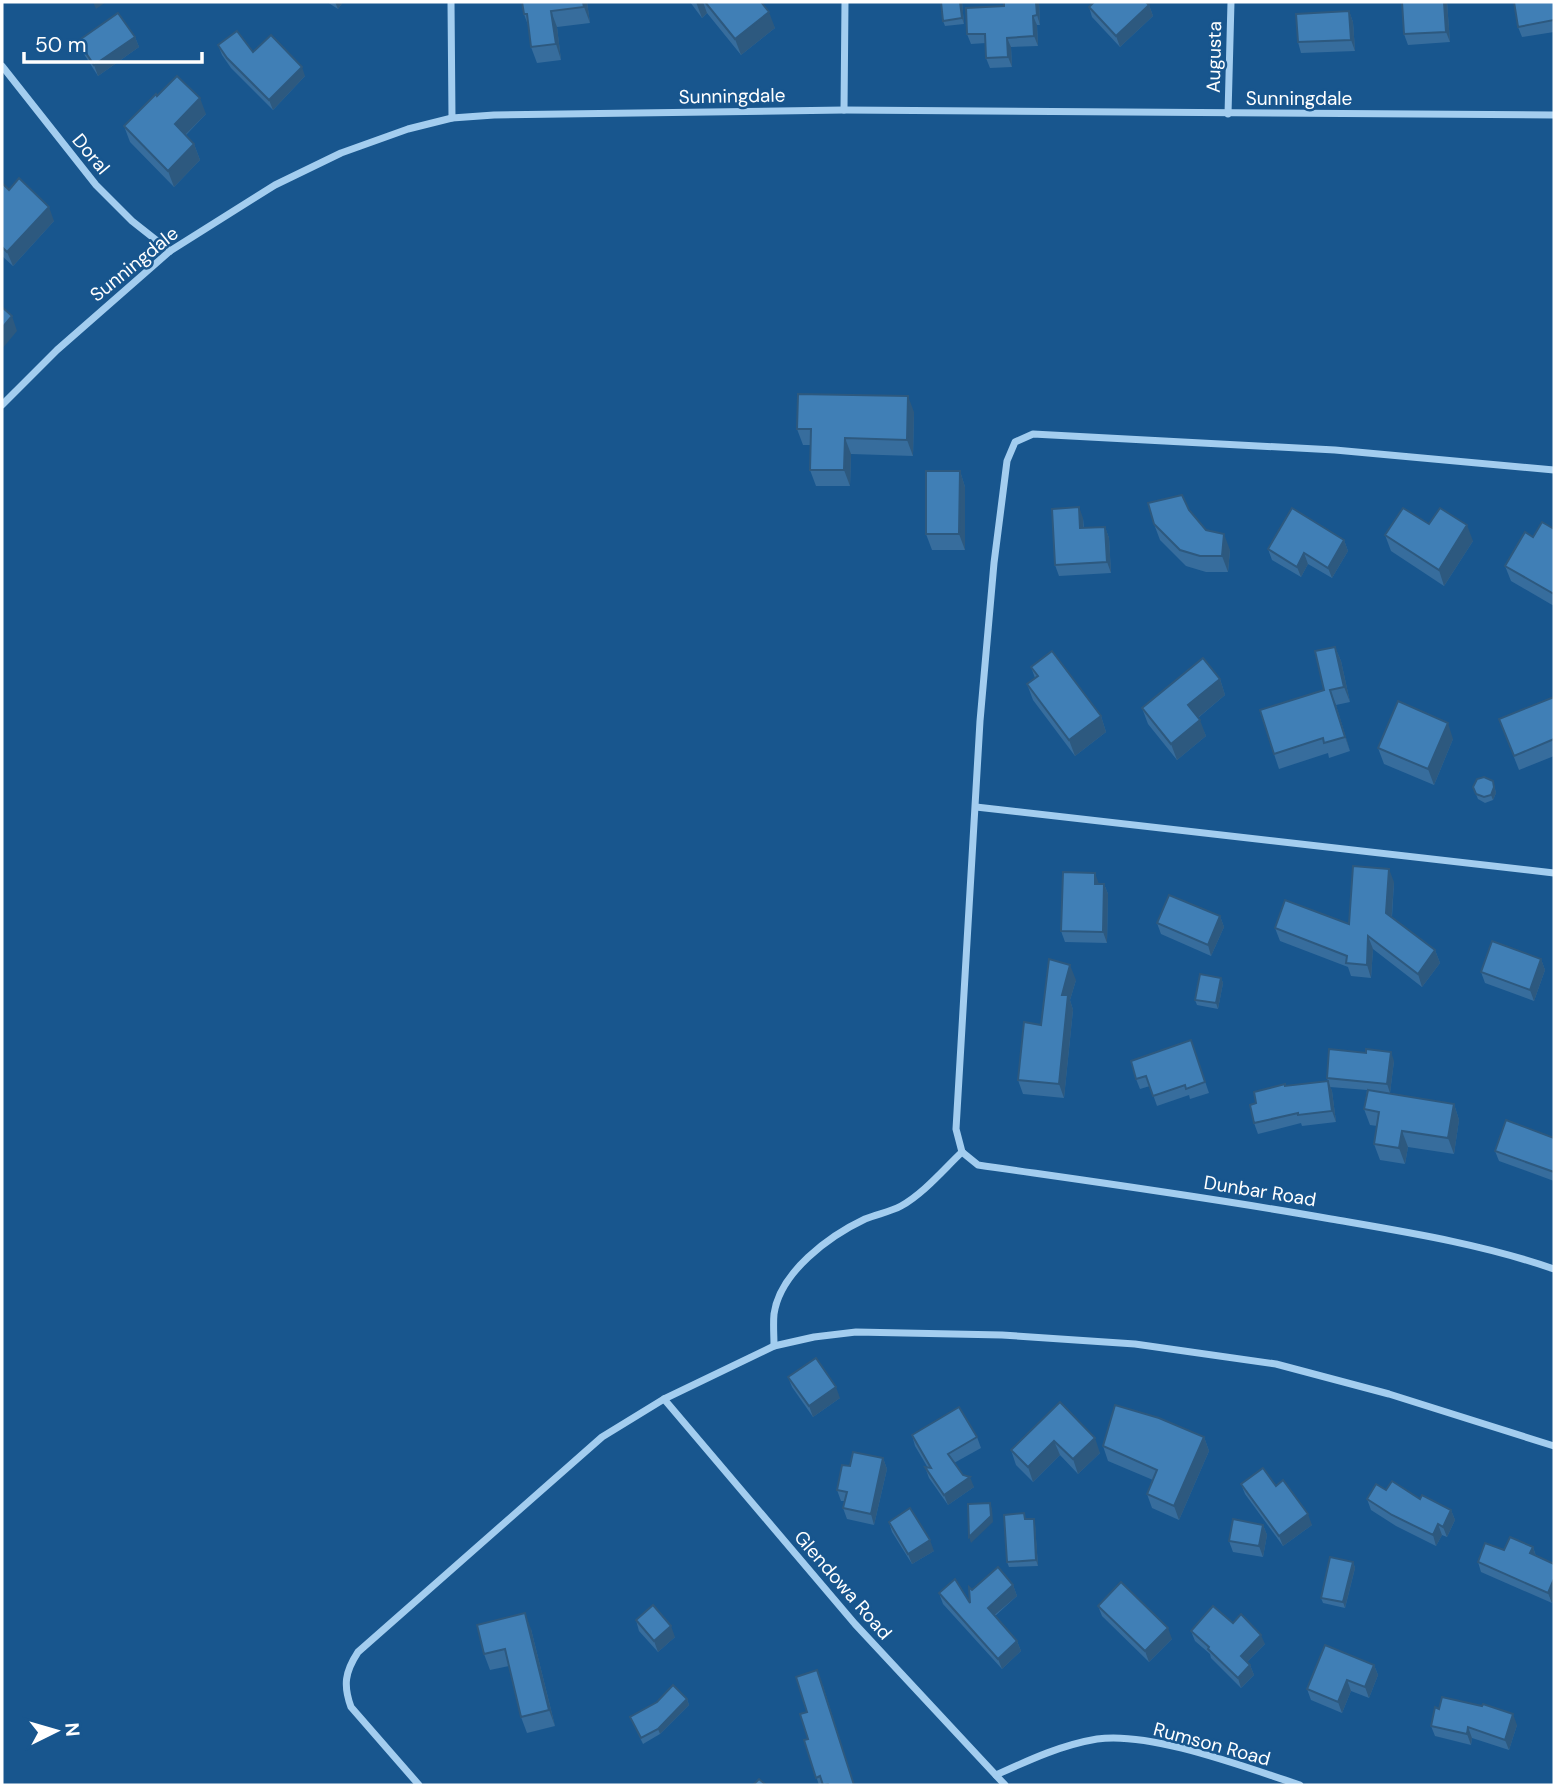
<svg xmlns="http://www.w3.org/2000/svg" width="1556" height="1787" font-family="'DM Sans',sans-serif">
  <rect width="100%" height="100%" fill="#18568e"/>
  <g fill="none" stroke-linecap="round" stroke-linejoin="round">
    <g stroke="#a3cdef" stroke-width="7">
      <polyline points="451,2 452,118"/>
      <polyline points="2,66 96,185 132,221 170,251"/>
      <polyline points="844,110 845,2"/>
      <polyline points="1228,114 1231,2"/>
      <polyline points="2,405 57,350 170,251 275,185 341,153 408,129 452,118 494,115 844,110 1554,115"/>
      <polyline points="976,807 1554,873"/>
      <polyline points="962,1152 956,1129 980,721 994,563 1007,461 1015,442 1033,434 1335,450 1554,470"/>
      <path d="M962,1152L978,1165C1096,1182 1214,1198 1331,1219C1406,1232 1482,1244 1554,1269"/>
      <path d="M774,1346C774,1336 773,1324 774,1314C780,1272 829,1236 865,1219C877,1214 890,1212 901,1206C924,1193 943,1170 962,1152"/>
      <polyline points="664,1399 855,1624 1005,1785"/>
      <path d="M996,1775C1029,1760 1061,1745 1097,1739C1151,1731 1247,1768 1300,1785"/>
      <path d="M419,1785L351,1707C343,1685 345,1672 358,1652L602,1437L664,1399L774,1346L814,1337L856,1332L1002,1335L1135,1344L1276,1364L1389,1394L1554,1446"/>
    </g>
  </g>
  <g fill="#376d9d">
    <polygon points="327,2 343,2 338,9"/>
    <polygon points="587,2 590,23 557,27 561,60 537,63 531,47 529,28 524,14"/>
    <polygon points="690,2 761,2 775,28 741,55 707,13 702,18"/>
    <polygon points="962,2 964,24 945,26 943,21"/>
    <polygon points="1039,2 1040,25 1037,25 1038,46 1011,47 1012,67 990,68 986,58 986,43 971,44 967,34 1004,6"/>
    <polygon points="1402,2 1447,2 1450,42 1408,45 1404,34"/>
    <polygon points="1554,2 1554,32 1522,37 1518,27"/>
    <polygon points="1149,5 1153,16 1120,47 1092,17 1089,7"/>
    <polygon points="1349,11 1353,22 1355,51 1301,53 1298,42"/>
    <polygon points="135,37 139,47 98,76 82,51 78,41"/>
    <polygon points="218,45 253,52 305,76 273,110 231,68 222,55"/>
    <polygon points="157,96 206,114 186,135 194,144 200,160 174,187 130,142 124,126"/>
    <polygon points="2,183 9,190 54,221 13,266 2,256"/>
    <polygon points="914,412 913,456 851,454 850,486 816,486 810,470 811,445 803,445 797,429"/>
    <polygon points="960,471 965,487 965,550 932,550 926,534"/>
    <polygon points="1189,510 1206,530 1230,550 1228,572 1206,572 1186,566 1160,540 1154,524"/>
    <polygon points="1083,518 1084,528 1105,527 1109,538 1111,573 1059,576 1055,565"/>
    <polygon points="1429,524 1473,541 1444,586 1391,551 1385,535"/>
    <polygon points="1554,529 1554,606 1511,581 1505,566 1533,537"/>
    <polygon points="1344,540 1348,551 1332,578 1308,564 1301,577 1272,560 1268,549"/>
    <polygon points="1335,647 1341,661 1350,702 1336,705 1350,751 1329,758 1328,753 1279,769 1274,754 1324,690"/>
    <polygon points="1031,667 1101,716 1106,732 1075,756 1033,700 1027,684 1035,678"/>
    <polygon points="1220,679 1225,695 1198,718 1206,736 1177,760 1148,724 1142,708"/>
    <polygon points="1554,697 1554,756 1519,770 1499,719"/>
    <polygon points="1453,739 1434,785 1384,764 1378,748"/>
    <polygon points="1493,781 1496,793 1493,800 1485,803 1478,799 1473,787"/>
    <polygon points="1394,882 1392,917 1435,950 1440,963 1422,987 1373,949 1371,978 1351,976 1348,967 1280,941 1275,928 1349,924"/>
    <polygon points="1099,884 1104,884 1108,894 1107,943 1065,942 1061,931"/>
    <polygon points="1220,916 1224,927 1211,956 1161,934 1157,923"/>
    <polygon points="1541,959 1545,970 1534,1001 1485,983 1481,972"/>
    <polygon points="1221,978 1223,983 1218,1009 1197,1005 1195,1000"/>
    <polygon points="1076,980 1070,1000 1073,1010 1064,1098 1023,1094 1018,1080 1041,1025"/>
    <polygon points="1191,1040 1209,1093 1190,1099 1189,1095 1157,1106 1150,1086 1140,1089 1136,1079"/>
    <polygon points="1394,1061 1390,1093 1378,1091 1454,1104 1459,1120 1454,1154 1408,1147 1405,1164 1380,1160 1374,1144 1377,1126 1370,1125 1364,1109 1367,1090 1330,1087 1332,1091 1336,1122 1302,1126 1301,1123 1258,1134 1254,1123 1256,1103 1285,1086 1328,1081 1327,1078"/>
    <polygon points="1554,1138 1554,1181 1499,1161 1495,1151"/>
    <polygon points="788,1377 840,1398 813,1417 792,1387"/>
    <polygon points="1060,1402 1100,1453 1078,1474 1060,1455 1033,1482 1016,1465 1011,1450"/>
    <polygon points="912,1435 977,1437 981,1448 954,1463 963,1475 974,1487 948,1505 929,1478 925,1467 928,1468 915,1446"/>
    <polygon points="1204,1437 1209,1451 1179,1520 1152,1508 1147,1494 1153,1480 1108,1461 1103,1446"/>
    <polygon points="883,1458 887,1469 874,1525 847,1519 843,1508 845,1501 841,1501 837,1490 850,1466"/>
    <polygon points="1241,1484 1276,1486 1312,1525 1283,1546 1245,1494"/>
    <polygon points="1386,1490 1420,1499 1451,1510 1455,1520 1447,1537 1442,1535 1436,1546 1396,1526 1371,1510 1367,1499"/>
    <polygon points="1034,1519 1035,1524 1038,1566 1009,1567 1007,1562"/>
    <polygon points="889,1522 934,1551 912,1564 892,1532"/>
    <polygon points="1263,1525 1267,1535 1263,1557 1233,1552 1229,1541"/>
    <polygon points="1533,1547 1536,1556 1552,1603 1481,1572 1478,1562 1504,1550"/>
    <polygon points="1353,1562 1355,1568 1345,1608 1323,1603 1321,1598"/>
    <polygon points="1013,1585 1017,1596 995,1616 1017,1641 1021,1651 1002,1669 943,1604 939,1593 970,1603 972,1590"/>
    <polygon points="1098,1606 1172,1639 1149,1662 1102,1616"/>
    <polygon points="636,1620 675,1637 658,1652 639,1631"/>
    <polygon points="1233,1623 1265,1644 1247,1662 1250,1665 1254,1675 1241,1688 1211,1658 1210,1654 1195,1641 1191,1631"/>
    <polygon points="531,1629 555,1726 527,1733 521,1717 509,1666 490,1670 484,1654"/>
    <polygon points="1374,1665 1378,1675 1369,1698 1351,1691 1342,1713 1311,1700 1307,1689"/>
    <polygon points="823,1686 854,1785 819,1785 804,1740 808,1739 807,1712"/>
    <polygon points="687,1699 689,1705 660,1734 643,1744 630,1717"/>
    <polygon points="1439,1709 1517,1725 1509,1750 1472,1738 1471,1745 1435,1736 1431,1726"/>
  </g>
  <g fill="#2d597f">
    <polygon points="93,2 106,2 96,9"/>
    <polygon points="335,2 343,2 338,9"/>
    <polygon points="583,2 587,2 590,23 584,7"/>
    <polygon points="696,2 703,2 707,13 702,18"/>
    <polygon points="960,2 962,2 964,24 962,18"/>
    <polygon points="1036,2 1039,2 1040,25 1037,15"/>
    <polygon points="1444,2 1447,2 1450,42 1446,32"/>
    <polygon points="1149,5 1153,16 1120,47 1116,36"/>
    <polygon points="551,11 557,27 561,60 556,44"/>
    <polygon points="1349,11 1353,22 1355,51 1351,40"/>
    <polygon points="769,12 775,28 741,55 735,39"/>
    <polygon points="1033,16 1037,25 1038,46 1034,36"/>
    <polygon points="135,37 139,47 98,76 94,65"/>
    <polygon points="1007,38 1011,47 1012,67 1008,57"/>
    <polygon points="302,67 305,76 273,110 269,100"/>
    <polygon points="200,98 206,114 180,140 175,124"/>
    <polygon points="194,144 200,160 174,187 168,171"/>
    <polygon points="49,207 54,221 13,266 7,252"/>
    <polygon points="12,316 17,331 2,349 2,328"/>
    <polygon points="908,396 914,412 913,456 907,440"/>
    <polygon points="845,438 851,454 850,486 844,470"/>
    <polygon points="960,471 965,487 965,550 959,534"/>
    <polygon points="1079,507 1083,518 1084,539 1080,528"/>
    <polygon points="1467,525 1473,541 1444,586 1439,570"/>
    <polygon points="1105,527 1109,538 1111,573 1107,562"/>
    <polygon points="1224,534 1230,550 1228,572 1222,556"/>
    <polygon points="1344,540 1348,551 1332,578 1328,568"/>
    <polygon points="1304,553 1308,564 1301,577 1297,567"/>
    <polygon points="1335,647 1341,661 1350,702 1344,687"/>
    <polygon points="1220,679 1225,695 1194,721 1188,705"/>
    <polygon points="1330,690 1336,705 1350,751 1345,737"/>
    <polygon points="1101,716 1106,732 1075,756 1069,740"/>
    <polygon points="1200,720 1206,736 1177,760 1171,744"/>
    <polygon points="1448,723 1453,739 1434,785 1428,769"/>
    <polygon points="1493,781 1496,793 1493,800 1491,795"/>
    <polygon points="1389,869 1394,882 1391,926 1386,913"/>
    <polygon points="1095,873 1099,884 1095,884"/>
    <polygon points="1104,884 1108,894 1107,943 1103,932"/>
    <polygon points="1220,916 1224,927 1211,956 1208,945"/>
    <polygon points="1368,936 1373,949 1371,978 1367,965"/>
    <polygon points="1435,950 1440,963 1422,987 1418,974"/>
    <polygon points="1541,959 1545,970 1534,1001 1530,990"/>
    <polygon points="1070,965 1076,980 1070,1000 1073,1010 1064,1098 1059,1084 1062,995"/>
    <polygon points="1221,978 1223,983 1218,1009 1216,1003"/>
    <polygon points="1391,1052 1394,1061 1390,1093 1387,1084"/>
    <polygon points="1328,1081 1332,1091 1336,1122 1332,1111"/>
    <polygon points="1454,1104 1459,1120 1454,1154 1448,1138"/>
    <polygon points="1402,1131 1408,1147 1405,1164 1399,1148"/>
    <polygon points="836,1387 840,1398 813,1417 809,1406"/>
    <polygon points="1204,1437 1209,1451 1179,1520 1174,1506"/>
    <polygon points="1095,1438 1100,1453 1078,1474 1073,1459"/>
    <polygon points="1054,1441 1060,1455 1033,1482 1028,1467"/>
    <polygon points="883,1458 887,1469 874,1525 871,1514"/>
    <polygon points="970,1477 974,1487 948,1505 944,1495"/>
    <polygon points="990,1503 992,1509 993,1522 971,1543 969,1537"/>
    <polygon points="1451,1510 1455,1520 1447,1537 1443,1527"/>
    <polygon points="1308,1514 1312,1525 1283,1546 1279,1536"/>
    <polygon points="1034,1519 1035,1524 1038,1566 1036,1560"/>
    <polygon points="1438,1524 1442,1535 1436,1546 1433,1535"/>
    <polygon points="1263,1525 1267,1535 1263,1557 1259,1546"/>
    <polygon points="930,1540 934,1551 912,1564 908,1554"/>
    <polygon points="1533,1547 1536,1557 1530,1553"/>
    <polygon points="1353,1562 1355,1568 1345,1608 1343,1602"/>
    <polygon points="1554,1579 1554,1598 1552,1603 1548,1593"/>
    <polygon points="1013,1585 1017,1596 991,1618 988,1608"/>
    <polygon points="525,1613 531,1629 555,1726 549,1710"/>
    <polygon points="671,1626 675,1637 658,1652 654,1641"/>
    <polygon points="1168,1628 1172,1639 1149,1662 1145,1651"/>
    <polygon points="1261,1635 1265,1644 1244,1665 1241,1656"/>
    <polygon points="1017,1641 1021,1651 1002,1669 998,1659"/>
    <polygon points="1250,1665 1254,1675 1241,1688 1238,1678"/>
    <polygon points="1374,1665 1378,1675 1369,1698 1365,1687"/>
    <polygon points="817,1670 823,1686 854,1785"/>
    <polygon points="1347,1680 1351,1691 1342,1713 1338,1702"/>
    <polygon points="687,1699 689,1705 660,1734 658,1729"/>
    <polygon points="1513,1714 1517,1725 1509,1750 1505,1740"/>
    <polygon points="1468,1727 1472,1738 1471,1745 1467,1734"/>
  </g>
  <g fill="#407fb6" stroke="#2d597f" stroke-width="2">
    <polygon points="522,2 583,2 584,7 551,11 556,44 531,47 527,14 524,14"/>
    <polygon points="705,2 761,2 769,12 735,39"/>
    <polygon points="941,2 960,2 962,18 943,21"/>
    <polygon points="1004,2 1036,2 1037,15 1033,16 1034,36 1007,38 1008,57 986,58 985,34 967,34 966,8 1004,6"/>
    <polygon points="1094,2 1146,2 1149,5 1116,36 1089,7"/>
    <polygon points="1402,2 1444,2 1446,32 1404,34"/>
    <polygon points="1514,2 1554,2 1554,20 1518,27"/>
    <polygon points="1349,11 1351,40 1298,42 1296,14"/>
    <polygon points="118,13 135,37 94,65 78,41"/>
    <polygon points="237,31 253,52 271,35 302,67 269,100 227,58 218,45"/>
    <polygon points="177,76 200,98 175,124 194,144 168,171 124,126 156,94 157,96"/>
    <polygon points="19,178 49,207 7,252 2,247 2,183 9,190"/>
    <polygon points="2,307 12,316 2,328"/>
    <polygon points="798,394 908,396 907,440 845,438 844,470 810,470 811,429 797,429"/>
    <polygon points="926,471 960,471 959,534 926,534"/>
    <polygon points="1182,495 1189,510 1206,530 1224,534 1222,556 1200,556 1180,550 1154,524 1148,503"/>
    <polygon points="1079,507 1080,528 1105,527 1107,562 1055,565 1052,509"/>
    <polygon points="1292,508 1344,540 1328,568 1304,553 1297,567 1268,549"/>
    <polygon points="1403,508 1429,524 1440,508 1467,525 1439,570 1385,535"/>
    <polygon points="1542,522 1554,529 1554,594 1505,566 1525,532 1533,537"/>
    <polygon points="1335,647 1344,687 1330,690 1345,737 1324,743 1323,738 1274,754 1260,710 1324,690 1315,651"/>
    <polygon points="1052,651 1101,716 1069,740 1027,684 1038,676 1031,667"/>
    <polygon points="1203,658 1220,679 1188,705 1200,720 1171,744 1142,708"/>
    <polygon points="1554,697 1554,739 1514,756 1499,719"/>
    <polygon points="1398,701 1448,723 1428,769 1378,748"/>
    <polygon points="1484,777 1493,781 1494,787 1491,795 1484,797 1476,794 1473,787 1477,779"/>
    <polygon points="1353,866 1389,869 1386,913 1435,950 1418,974 1368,936 1367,965 1346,963 1347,956 1275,928 1285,900 1349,924"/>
    <polygon points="1063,872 1095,873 1095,884 1104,884 1103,932 1061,931"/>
    <polygon points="1169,895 1220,916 1208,945 1157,923"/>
    <polygon points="1492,941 1541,959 1530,990 1481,972"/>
    <polygon points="1049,959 1070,965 1062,995 1068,995 1059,1084 1018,1080 1024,1022 1041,1025"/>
    <polygon points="1200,974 1221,978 1216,1003 1195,1000"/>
    <polygon points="1191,1040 1205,1082 1186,1089 1185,1085 1153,1096 1146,1076 1136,1079 1131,1061"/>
    <polygon points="1329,1049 1366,1053 1366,1049 1391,1052 1387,1084 1327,1078"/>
    <polygon points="1328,1081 1332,1111 1298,1115 1298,1113 1254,1123 1250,1105 1256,1103 1254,1092 1285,1084 1285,1086"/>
    <polygon points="1368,1090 1454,1104 1448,1138 1402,1131 1399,1148 1374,1144 1379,1112 1364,1109"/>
    <polygon points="1506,1120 1554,1138 1554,1172 1495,1151"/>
    <polygon points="816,1358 836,1387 809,1406 788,1377"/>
    <polygon points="1060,1402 1095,1438 1073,1459 1054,1441 1028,1467 1011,1450"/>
    <polygon points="1115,1405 1159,1418 1204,1437 1174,1506 1147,1494 1157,1470 1103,1446"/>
    <polygon points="959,1407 977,1437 948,1454 963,1475 970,1477 944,1495 925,1467 931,1468 912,1435"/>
    <polygon points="853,1452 883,1458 871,1514 843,1508 847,1492 837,1490 842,1465 850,1466"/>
    <polygon points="1263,1468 1276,1486 1283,1480 1308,1514 1279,1536 1241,1484"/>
    <polygon points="1392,1481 1420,1499 1422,1495 1451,1510 1443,1527 1438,1524 1433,1535 1392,1515 1367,1499 1376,1484 1386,1490"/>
    <polygon points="990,1503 991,1516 969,1537 968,1504"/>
    <polygon points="910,1508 930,1540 908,1554 889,1522"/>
    <polygon points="1024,1513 1025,1519 1034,1519 1036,1560 1007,1562 1004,1515"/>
    <polygon points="1233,1519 1263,1525 1259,1546 1229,1541"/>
    <polygon points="1510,1537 1533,1547 1530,1553 1554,1564 1554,1579 1548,1593 1478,1562 1485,1543 1504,1550"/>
    <polygon points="1330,1557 1353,1562 1343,1602 1321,1598"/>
    <polygon points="998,1567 1013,1585 988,1608 1017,1641 998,1659 939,1593 955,1579 970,1603 969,1587 972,1590"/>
    <polygon points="1121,1582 1168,1628 1145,1651 1098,1606"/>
    <polygon points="653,1605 671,1626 654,1641 636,1620"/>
    <polygon points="1213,1606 1233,1623 1241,1614 1261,1635 1241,1656 1250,1665 1238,1678 1208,1649 1209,1647 1191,1631"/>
    <polygon points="525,1613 549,1710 521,1717 505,1649 484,1654 477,1625"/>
    <polygon points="1325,1645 1374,1665 1365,1687 1347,1680 1338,1702 1307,1689"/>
    <polygon points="817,1670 854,1785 829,1785 828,1784 823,1785 820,1776 816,1778 804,1740 808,1739 800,1714 807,1712 796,1677"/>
    <polygon points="673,1685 687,1699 658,1729 641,1738 630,1717 657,1702"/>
    <polygon points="1442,1697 1482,1706 1483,1704 1513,1714 1505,1740 1468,1727 1467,1734 1431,1726 1435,1707 1439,1709"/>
    <polygon points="759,1779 766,1785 753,1785"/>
  </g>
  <g text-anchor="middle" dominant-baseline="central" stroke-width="5" stroke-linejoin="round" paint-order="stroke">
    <g font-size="19" fill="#fff" stroke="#18568e">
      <text transform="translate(1214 57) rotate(-89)">Augusta</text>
      <text transform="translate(732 96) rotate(-1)">Sunningdale</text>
      <text x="1299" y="98">Sunningdale</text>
      <text transform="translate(91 154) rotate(50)">Doral</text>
      <text transform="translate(134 264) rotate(-39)">Sunningdale</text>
      <text transform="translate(1260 1191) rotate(9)">Dunbar Road</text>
      <text transform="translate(843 1585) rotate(49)">Glendowa Road</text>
      <text transform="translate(1212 1744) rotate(15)">Rumson Road</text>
    </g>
  </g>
  <rect width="1556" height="1787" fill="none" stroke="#ffffff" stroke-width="7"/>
  <g transform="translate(56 1731) rotate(85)" stroke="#18568e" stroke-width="5" paint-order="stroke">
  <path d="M0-5L12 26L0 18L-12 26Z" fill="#ffffff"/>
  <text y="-10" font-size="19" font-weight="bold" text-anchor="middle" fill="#ffffff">N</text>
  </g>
  <path d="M24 52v10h178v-10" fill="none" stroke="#ffffff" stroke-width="3.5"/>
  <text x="35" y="52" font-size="21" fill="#ffffff" stroke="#18568e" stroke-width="5" paint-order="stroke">50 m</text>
</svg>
